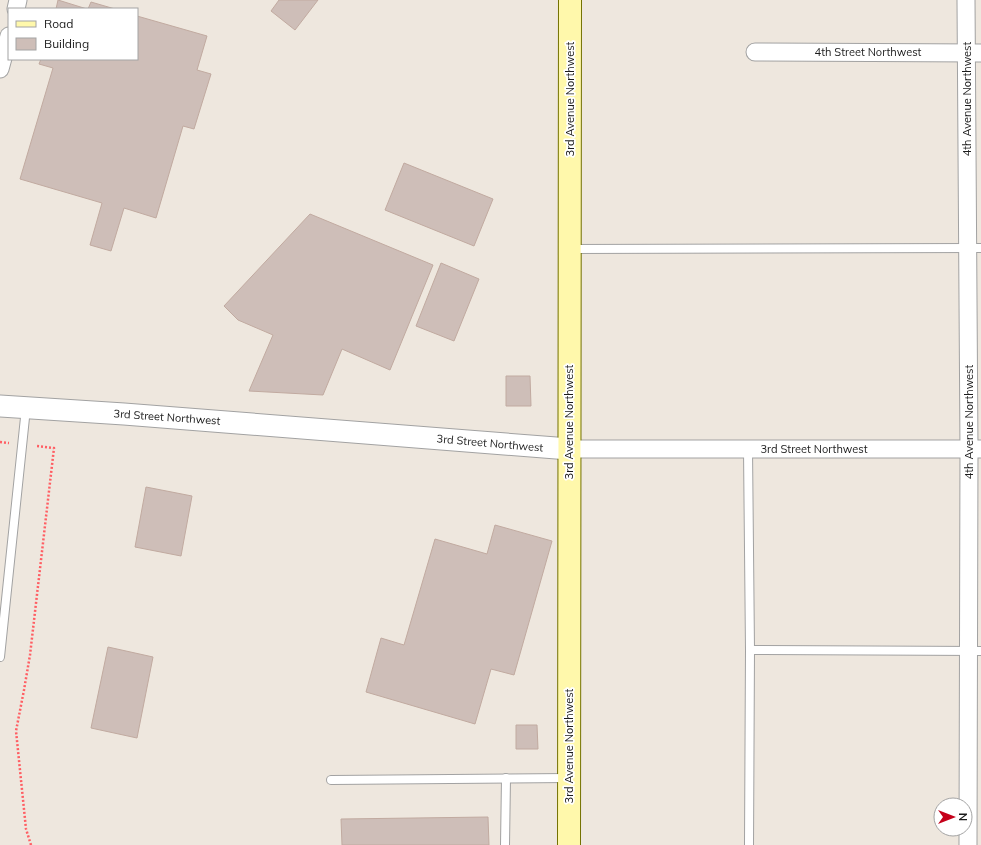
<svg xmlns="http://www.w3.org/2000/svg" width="981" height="845" font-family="Mulish,sans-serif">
  <rect width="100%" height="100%" fill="#eee7de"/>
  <g fill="#cebeb8" stroke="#c1aaa0">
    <polygon points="58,0 87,9 56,9"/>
    <polygon points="279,0 318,0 295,30 271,11"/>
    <polygon points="91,2 115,9 88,9"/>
    <polygon points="137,16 207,36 197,70 211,74 194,129 183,126 156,218 124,208 111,251 90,245 102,203 20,179 53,68 39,64 41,59 137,59"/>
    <polygon points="404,163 493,199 474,246 385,210"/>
    <polygon points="310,214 433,265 390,370 342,349 323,395 249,391 273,335 238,320 224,306"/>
    <polygon points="441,263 479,279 454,341 416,326"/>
    <polygon points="506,376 530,376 531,406 506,406"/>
    <polygon points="146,487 192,496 181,556 135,547"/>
    <polygon points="495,525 552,541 514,675 491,669 475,724 366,692 381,638 404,645 435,539 487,554"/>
    <polygon points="108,647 153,657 137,738 91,728"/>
    <polygon points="516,725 537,725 538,749 516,749"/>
    <polygon points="488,817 489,845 342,845 341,819"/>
  </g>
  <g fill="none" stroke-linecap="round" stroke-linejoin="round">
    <defs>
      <g id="service">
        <polyline points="570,249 981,248"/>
        <polyline points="748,449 750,650 749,845"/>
        <polyline points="750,650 981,651"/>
        <polyline points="0,657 26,408"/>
        <polyline points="331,780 568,778"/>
        <polyline points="505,845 506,778"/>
      </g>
      <g id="minor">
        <polyline points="966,0 969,449 968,845"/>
        <polyline points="16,9 18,0"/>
        <polyline points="755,52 981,53"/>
        <polyline points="0,69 9,36"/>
        <polyline points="569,449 981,449"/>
      </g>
      <polyline id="tertiary" points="0,406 124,414 569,449"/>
      <polyline id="secondary" points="569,845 570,0"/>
    </defs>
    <use href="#service" stroke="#a2a2a2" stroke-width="10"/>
    <use href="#minor" stroke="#a2a2a2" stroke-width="19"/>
    <use href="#tertiary" stroke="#a2a2a2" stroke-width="23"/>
    <use href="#secondary" stroke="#737100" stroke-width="24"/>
    <g stroke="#ff5e63" stroke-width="2.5" stroke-dasharray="2 2" stroke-linecap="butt">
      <polyline points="0,442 9,443"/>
      <polyline points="31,845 26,829 16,731 24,690 30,655 54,448 36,446"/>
    </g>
    <use href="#service" stroke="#fff" stroke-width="8"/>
    <use href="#minor" stroke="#fff" stroke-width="17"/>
    <use href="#tertiary" stroke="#fff" stroke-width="21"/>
    <use href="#secondary" stroke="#fff8ab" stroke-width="22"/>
  </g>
  <g text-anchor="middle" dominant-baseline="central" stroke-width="3.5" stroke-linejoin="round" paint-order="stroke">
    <g font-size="11" fill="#1b1b1b" stroke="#fff">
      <text x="868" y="52">4th Street Northwest</text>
      <text transform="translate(570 99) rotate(-90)">3rd Avenue Northwest</text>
      <text transform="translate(967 99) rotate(-90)">4th Avenue Northwest</text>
      <text transform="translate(167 417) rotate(4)">3rd Street Northwest</text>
      <text transform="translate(569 422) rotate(-90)">3rd Avenue Northwest</text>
      <text transform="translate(969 422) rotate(-90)">4th Avenue Northwest</text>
      <text transform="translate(490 443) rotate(5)">3rd Street Northwest</text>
      <text x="814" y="449">3rd Street Northwest</text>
      <text transform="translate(569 746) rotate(-90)">3rd Avenue Northwest</text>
    </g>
  </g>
  <rect x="8" y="8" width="130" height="52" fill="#ffffff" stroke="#a4a4a4"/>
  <rect x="16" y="21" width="20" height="6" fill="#fff8ab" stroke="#a4a4a4"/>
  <text x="44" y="28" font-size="12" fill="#1b1b1b">Road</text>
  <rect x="16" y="38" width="20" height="12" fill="#cebeb8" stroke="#a4a4a4"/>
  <text x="44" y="48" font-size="12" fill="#1b1b1b">Building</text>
  <g transform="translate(953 817) rotate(90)"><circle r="19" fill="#ffffff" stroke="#a4a4a4"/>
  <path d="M0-3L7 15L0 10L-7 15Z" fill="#c5001a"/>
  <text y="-6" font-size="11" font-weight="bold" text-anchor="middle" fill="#1b1b1b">N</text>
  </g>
</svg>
